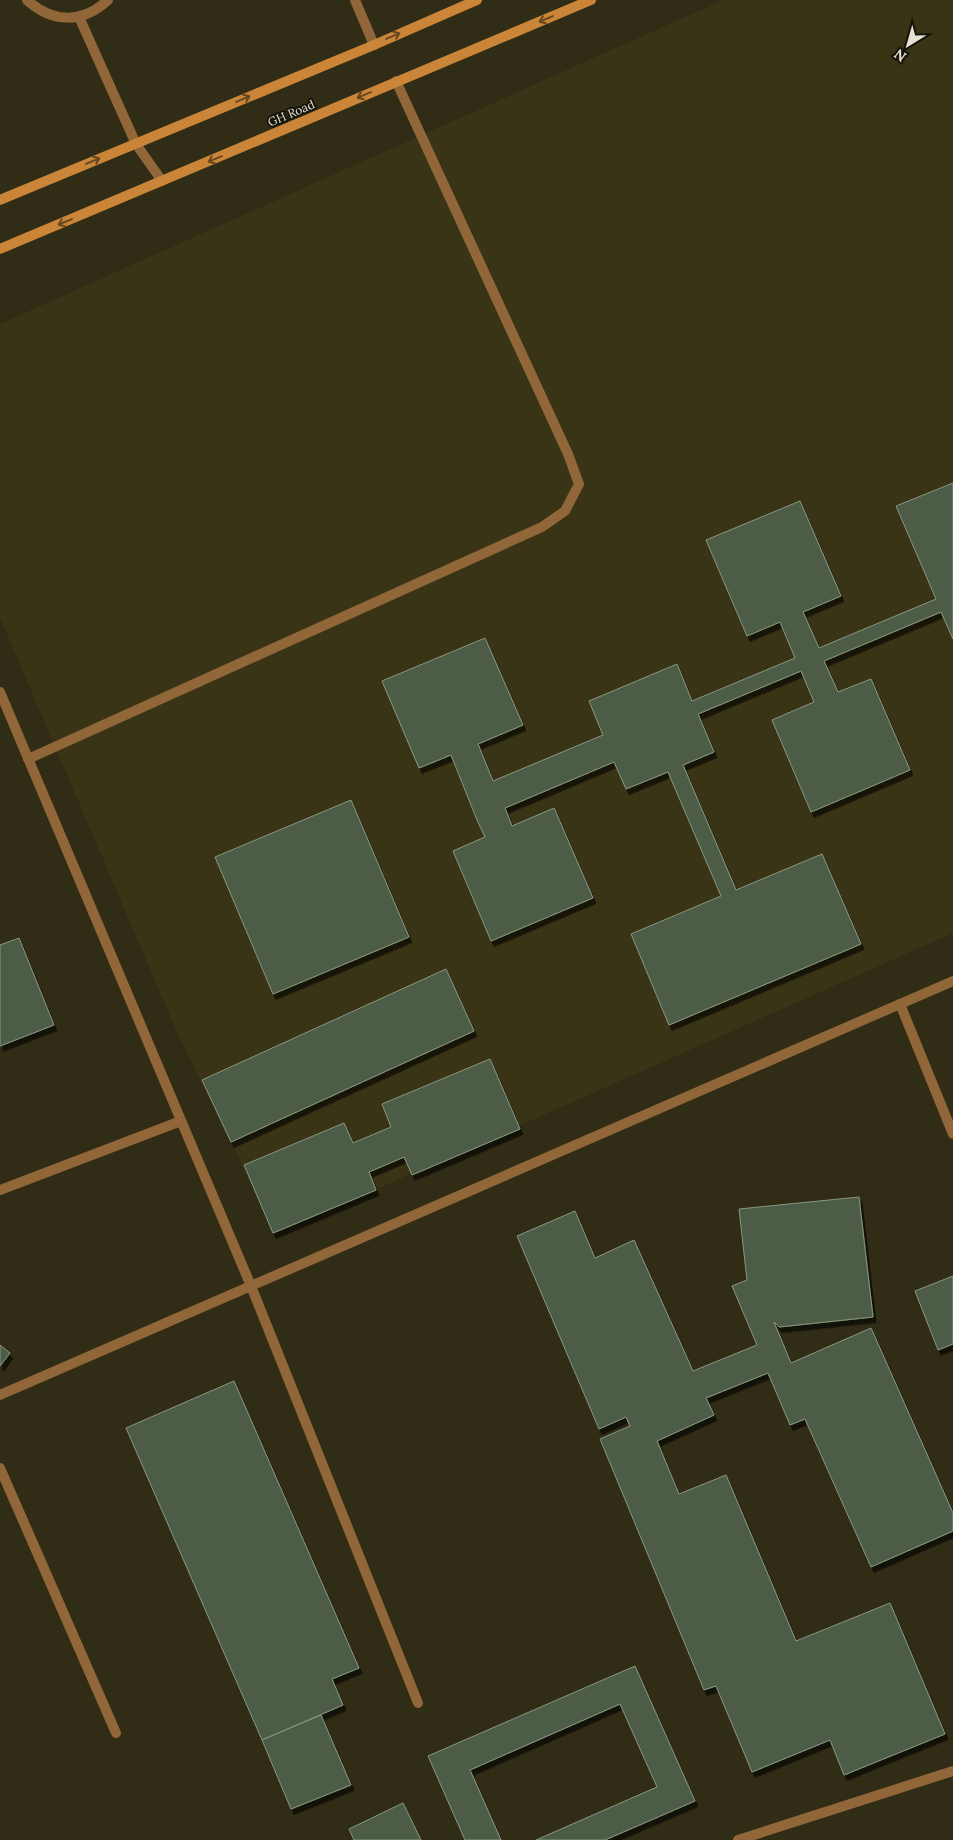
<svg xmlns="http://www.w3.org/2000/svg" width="953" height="1840" font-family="Lora,serif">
  <defs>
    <filter id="shadow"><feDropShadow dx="3" dy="5.5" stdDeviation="0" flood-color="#0009"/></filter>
  </defs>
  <rect width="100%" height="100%" fill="#302c15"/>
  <polygon fill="#393415" points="723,0 953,0 953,933 276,1234 177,1032 0,618 0,324"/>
  <g fill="#4d5b46" stroke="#899881" filter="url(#shadow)">
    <polygon points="953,483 953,639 941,612 824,661 838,692 871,679 910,770 811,812 772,720 814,702 801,671 698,714 714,752 683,765 736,890 822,854 861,944 669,1025 631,934 721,896 668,772 626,789 614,762 505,808 512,826 554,808 593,898 491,941 453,851 485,837 477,820 451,755 419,768 382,681 485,638 523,725 478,744 493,781 603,735 589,701 677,664 692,701 795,658 780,622 747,636 706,540 800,501 841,596 803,612 819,648 936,599 896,506"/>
    <polygon points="351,800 409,937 273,994 215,857"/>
    <polygon points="19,938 54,1025 0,1046 0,945"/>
    <polygon points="446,969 474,1031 231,1142 202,1080"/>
    <polygon points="490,1059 520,1129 412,1175 404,1157 369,1172 376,1190 273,1233 244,1165 344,1123 353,1143 391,1127 382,1104"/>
    <polygon points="859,1197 873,1317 779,1327 774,1322 791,1363 871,1328 953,1513 953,1531 871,1567 805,1419 790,1425 768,1373 706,1398 714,1415 657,1441 679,1494 726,1475 796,1641 890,1603 945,1734 844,1775 830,1740 752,1772 716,1686 704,1690 600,1439 630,1426 626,1417 599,1429 517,1236 575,1211 595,1258 634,1240 693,1371 757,1345 732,1286 747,1280 739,1209"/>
    <polygon points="953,1276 953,1344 938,1350 915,1291"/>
    <polygon points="0,1345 10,1353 0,1366"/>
    <polygon points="234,1381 359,1668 332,1679 343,1705 262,1740 126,1428"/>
    <polygon points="635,1666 695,1801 605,1840 536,1840 657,1787 620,1704 470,1770 501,1840 465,1840 428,1756"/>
    <polygon points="321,1715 351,1785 291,1809 262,1740"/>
    <polygon points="403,1803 421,1840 354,1840 349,1829"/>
  </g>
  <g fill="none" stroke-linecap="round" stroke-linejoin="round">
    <g stroke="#916639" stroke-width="10">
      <path d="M27,0C52,23 82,24 108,0"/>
      <polyline points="355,0 374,45"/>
      <polyline points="79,17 136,144 162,181"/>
      <polyline points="0,692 251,1286 418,1703"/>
      <polyline points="28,759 542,527 565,511 579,484 568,454 396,81"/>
      <polyline points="900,1004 953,1134"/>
      <polyline points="0,1190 181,1121"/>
      <polyline points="0,1395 953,981"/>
    </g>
    <g stroke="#916639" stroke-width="10">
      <polyline points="0,1468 116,1733"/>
      <polyline points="738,1840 953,1771"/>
    </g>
    <g stroke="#ca8538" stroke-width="10">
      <polyline points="0,200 374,45 477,0"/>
      <polyline points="0,249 591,0"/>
    </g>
  </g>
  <defs><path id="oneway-shaft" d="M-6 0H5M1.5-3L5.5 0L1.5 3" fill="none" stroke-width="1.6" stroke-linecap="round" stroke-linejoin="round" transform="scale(1.25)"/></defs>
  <g stroke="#67471f">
    <use href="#oneway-shaft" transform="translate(546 19) rotate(157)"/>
    <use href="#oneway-shaft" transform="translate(393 36) rotate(-23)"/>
    <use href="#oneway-shaft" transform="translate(364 95) rotate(157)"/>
    <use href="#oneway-shaft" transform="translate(243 99) rotate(-23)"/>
    <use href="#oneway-shaft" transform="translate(215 159) rotate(157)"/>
    <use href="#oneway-shaft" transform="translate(93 161) rotate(-23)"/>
    <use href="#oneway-shaft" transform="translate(65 222) rotate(157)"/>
  </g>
  <g text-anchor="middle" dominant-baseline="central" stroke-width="4" stroke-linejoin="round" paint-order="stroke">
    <g font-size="12" fill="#e4e2d4" stroke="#16140a">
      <text transform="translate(291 113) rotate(-23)">GH Road</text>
    </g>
  </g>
  <g transform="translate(908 45) rotate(217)" stroke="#16140a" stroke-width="4" paint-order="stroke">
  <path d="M0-4L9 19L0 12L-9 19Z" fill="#e4e2d4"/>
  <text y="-8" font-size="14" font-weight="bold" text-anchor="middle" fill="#e4e2d4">N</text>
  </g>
</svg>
